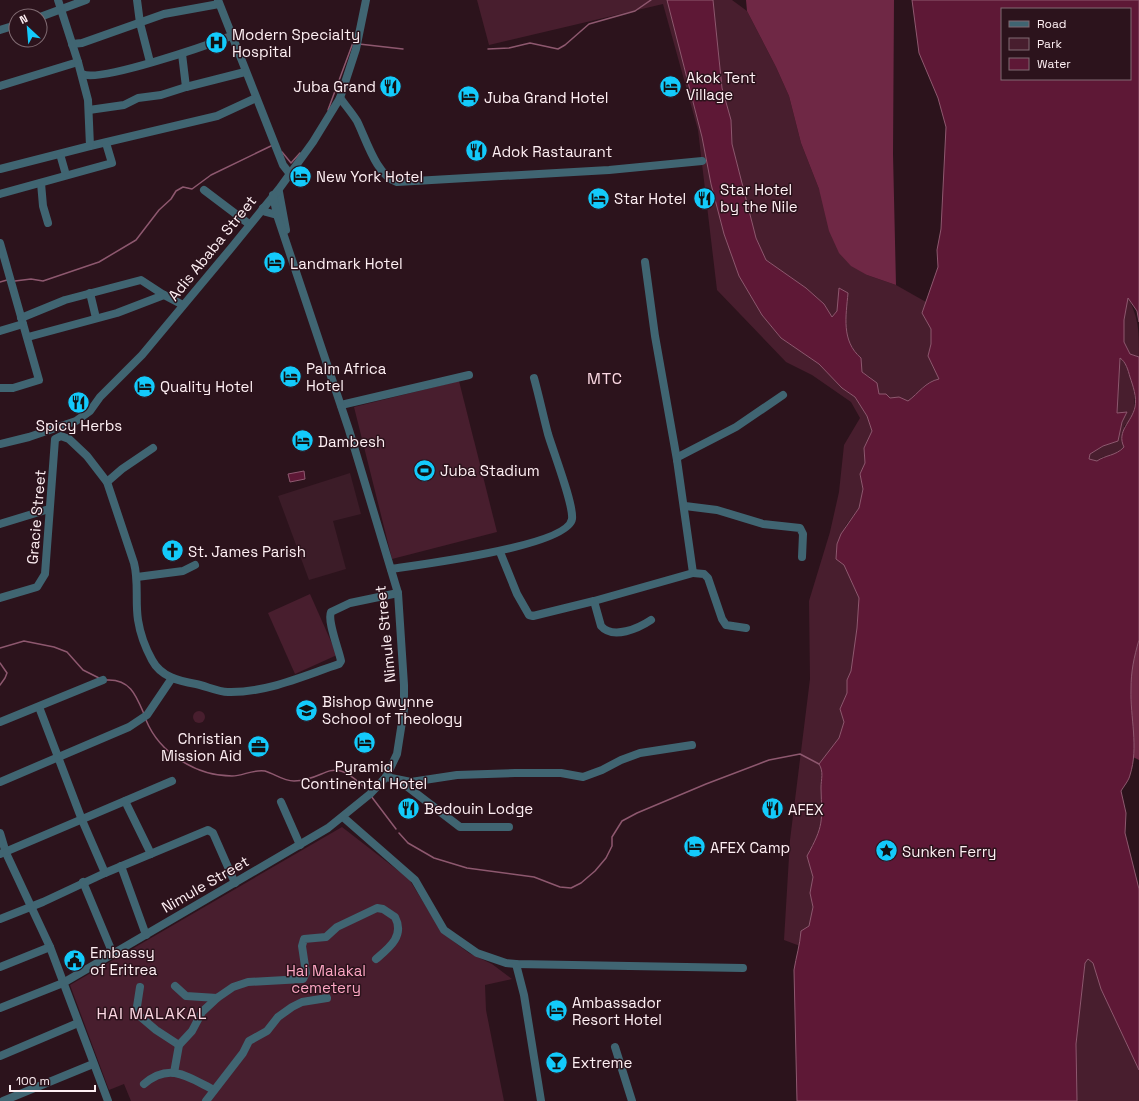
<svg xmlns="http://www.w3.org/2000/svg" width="1139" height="1101" font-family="'Space Grotesk',sans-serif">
  <rect width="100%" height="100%" fill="#2c131c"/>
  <polygon fill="#3c1c28" points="350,473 361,514 333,521 346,569 309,580 278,496"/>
  <g fill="#481e2e">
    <path d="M477,0H667L702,137L711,184L724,234L739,276L762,315L781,338L819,364L842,388L855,397L867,416L872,431L864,448L865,463L860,474L863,489L859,508L846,525L837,544L836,559L844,564L859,598L857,628L851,671L847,680V693L840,709L844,722L839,738L819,764C824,772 821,779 821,788C822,822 824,825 807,856L813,877L810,893L813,907L809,926L801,932L800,946L784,940L790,840L810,679L809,601L830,532L839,492L844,445L860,418L851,402L812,375L786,362L717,290L698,130L663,4L489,45Z"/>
    <path d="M713,0H732L747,11L776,67L789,96L801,143L819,189L867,275L896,285L926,302L922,313L931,329V344L928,356L939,379C925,381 919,393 908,402L899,397L890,398L879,394L870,377L862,372L861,358C841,341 846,316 848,293L839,289L837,311L832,317L824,304L806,288L766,260L756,238L732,144L731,121L722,88Z"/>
    <path d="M1128,297C1139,320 1139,331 1139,357L1130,354L1124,342V320Z"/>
    <path d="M1120,358C1133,367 1138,402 1132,417C1131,420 1127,423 1124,426V447L1114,455L1102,457L1097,461L1089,459L1090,454L1103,446L1118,441L1122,422L1127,413L1117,414Z"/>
    <polygon points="459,381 497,532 392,559 354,407"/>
    <polygon points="310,594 337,655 295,674 268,613"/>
    <circle cx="199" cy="717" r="6"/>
    <polygon points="342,827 409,879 438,926 449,938 469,953 492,964 512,979 485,985 486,1010 504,1101 131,1101 124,1084 109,1090 70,985"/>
    <polygon points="1088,959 1093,963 1101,989 1139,1070 1139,1101 1077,1101 1076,1044 1085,963"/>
  </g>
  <g fill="#6f2845">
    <polygon points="746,0 894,0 893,154 896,285 867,275 851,266 839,253 829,231 819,189 801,143 789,96 776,67 747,11"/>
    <path d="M1139,640V760L1133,757C1134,726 1128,695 1132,664C1133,656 1137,648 1139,640Z"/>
  </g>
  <g fill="#5e1836" stroke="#8e586f" fill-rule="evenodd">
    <path d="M667,0H713L722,88L731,120L732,144L756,238L766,260L806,288L824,304L832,317L837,311L839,288L848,293C846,316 841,341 861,358L862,372L877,383L879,394H886L890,398L899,397L908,401C919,393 925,382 939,379L928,356L931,344V329L922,313L938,267L937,250L941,229L946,127L938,98L919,53L912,0H1139V322L1137,311L1128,298L1124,320V342L1130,354L1139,357V640C1134,657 1131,671 1131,689C1130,717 1139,747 1130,775C1129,780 1124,786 1121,791L1126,813L1125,833L1139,889V1070L1101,989L1093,963L1088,959L1085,963L1076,1044L1077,1101H797L794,970C796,957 800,945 801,931L809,926L813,907L810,893L813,877L807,856C824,825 822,822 821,788C821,779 824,772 819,764L839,738L844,722L840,709L847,693V680L851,671L857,628L859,598L844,565L836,559L837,544L841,534L859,508L863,489L860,474L865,463L864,448L872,431L867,416L855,397L842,388L819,364L781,338L762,315L739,276L724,234L711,184L702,137ZM1002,9H1130V79H1002ZM1120,358C1126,362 1128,370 1130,377C1133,386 1137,397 1135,407C1132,422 1116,431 1124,447C1116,456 1105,455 1097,461L1089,459L1090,454L1103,446L1118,441L1122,422L1127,412L1117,413Z"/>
    <polygon points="304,471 305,479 290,482 288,474"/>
  </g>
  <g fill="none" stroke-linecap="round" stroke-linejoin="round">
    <g stroke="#8e586f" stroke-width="1.5">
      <polyline points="359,44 403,49"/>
      <polyline points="488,49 509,48 530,43 558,49 565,45 589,24 635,11 651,0"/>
      <polyline points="328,110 354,40"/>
      <polyline points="282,152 291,163 300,153"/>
      <polyline points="15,281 31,279 43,281 99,262 136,240 159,210 171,199 176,191 183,187 192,189 211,175 273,145"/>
      <polyline points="0,282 7,280"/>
      <polyline points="0,648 24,641 54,647 67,652 83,670 99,678"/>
      <polyline points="0,663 7,673 5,678 0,685"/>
      <path d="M107,680C130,679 136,695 144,714"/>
      <path d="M146,720C160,754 197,776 232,776C243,776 253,769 265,771C275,774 283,781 294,781C329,780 329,753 365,788"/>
      <polyline points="371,796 396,829"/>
      <polyline points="399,833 408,843 434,858 467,868 534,877 560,887 571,888 581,883 595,871 606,858 612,846 612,837 622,821 637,813 706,784 769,760 800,754 819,764"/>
    </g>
    <g stroke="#406572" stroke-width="8">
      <polyline points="137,0 140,23 150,62"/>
      <polyline points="218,0 283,165 290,174"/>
      <polyline points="40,17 86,0"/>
      <polyline points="0,30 16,25"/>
      <polyline points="72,44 82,43 164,14 219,4"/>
      <polyline points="182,54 186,87"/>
      <path d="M82,74C99,83 208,45 231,36"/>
      <polyline points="0,86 78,62"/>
      <path d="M340,98C346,106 352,113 357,121C366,139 377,177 397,182L609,170L702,161"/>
      <polyline points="89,110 124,105 138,98 161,95 186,87 245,72"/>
      <polyline points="90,146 217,116 256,98"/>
      <polyline points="60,154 66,175"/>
      <polyline points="0,169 90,146 88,100 78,62 58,0"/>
      <polyline points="41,183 43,206 48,223"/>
      <polyline points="204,190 249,224"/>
      <polyline points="279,192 286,230"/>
      <polyline points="0,194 112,163 106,143"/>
      <polyline points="263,208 266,212 277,215"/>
      <polyline points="0,243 39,380 13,388 0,388"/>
      <polyline points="645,262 655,336 677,460"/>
      <polyline points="90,293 96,318"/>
      <polyline points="21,318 65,300 141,280 164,295 183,305"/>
      <polyline points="0,331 23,324"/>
      <polyline points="28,337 117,313 164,295"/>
      <polyline points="341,405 469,375"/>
      <polyline points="0,444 29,437 76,421 90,411 100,397 142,355 232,247 279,189 313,142 340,98 356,49 366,0"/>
      <polyline points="107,482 122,469 153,448"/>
      <polyline points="685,506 717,510 763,524 800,528 803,534 802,557"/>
      <polyline points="0,524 49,509"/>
      <polyline points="500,552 517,594 529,615 533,616 594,601 693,573 677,460 678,457 736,427 783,395"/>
      <path d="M391,569C418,565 568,546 572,519C574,505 553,451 548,434C543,415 539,396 534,378"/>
      <polyline points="693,573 704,574 708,578 722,619 726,625 746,628"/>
      <polyline points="137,577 183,571 195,565"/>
      <path d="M0,598L37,587L45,574L55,439L61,436L69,439L87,456L107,482L134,563C139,582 135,601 138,620C140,633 146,649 152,660C161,677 179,681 196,684C206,686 218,692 228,692C266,693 303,676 339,664L341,661C339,650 327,621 331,612L350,603L398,593"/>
      <path d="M594,601L601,626C613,640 639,628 651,620"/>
      <polyline points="39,707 82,820 105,873"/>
      <polyline points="0,722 103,680"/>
      <polyline points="386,777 411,782 457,775 515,773 561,773 583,777 602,770 621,760 640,753 692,745"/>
      <polyline points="400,781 460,827 509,827"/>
      <polyline points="0,782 129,727 147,715 172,678"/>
      <polyline points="125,801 151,854"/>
      <polyline points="281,802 300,845"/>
      <polyline points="343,817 415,880 444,930 477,953 506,963 516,964 743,968"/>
      <polyline points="0,833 6,853 50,947 108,1101"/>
      <polyline points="0,854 172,781"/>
      <polyline points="121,866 146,935"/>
      <polyline points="83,882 113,954"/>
      <polyline points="0,919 43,902 105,873 208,830 213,833 235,883"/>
      <polyline points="516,964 524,995 541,1101"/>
      <polyline points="0,967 50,947"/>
      <path d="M175,986L186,996L217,998L233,987L248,982L303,979L306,973L302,946L304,939L326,937L337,927L377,908L383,909L395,917C405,936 389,948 376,959"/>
      <polyline points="140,987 136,1013 156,1030 179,1045"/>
      <polyline points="0,1008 63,983 328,828 370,794 386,777 397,754 404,709 404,685 398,593 349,430 277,215 273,195"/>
      <polyline points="615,1047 632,1101"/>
      <polyline points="0,1056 78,1023"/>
      <polyline points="174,1073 179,1045 192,1031 202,1012 217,998"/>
      <path d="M144,1084C170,1062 188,1077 214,1090"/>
      <polyline points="3,1101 93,1064"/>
      <polyline points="206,1101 243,1053 249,1041 267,1031 278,1017 292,1007 302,1002 327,998"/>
    </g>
  </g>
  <defs>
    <symbol id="hospital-disc" viewBox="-11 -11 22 22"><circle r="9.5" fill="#13cafb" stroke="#2c131c"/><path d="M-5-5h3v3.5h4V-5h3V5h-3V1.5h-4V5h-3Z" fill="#111"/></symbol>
    <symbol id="restaurant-disc" viewBox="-11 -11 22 22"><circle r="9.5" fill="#13cafb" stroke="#2c131c"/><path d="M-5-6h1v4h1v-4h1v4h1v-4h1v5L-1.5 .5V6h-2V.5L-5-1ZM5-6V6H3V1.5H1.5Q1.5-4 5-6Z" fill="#111"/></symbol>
    <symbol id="hotel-disc" viewBox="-11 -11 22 22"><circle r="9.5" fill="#13cafb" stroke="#2c131c"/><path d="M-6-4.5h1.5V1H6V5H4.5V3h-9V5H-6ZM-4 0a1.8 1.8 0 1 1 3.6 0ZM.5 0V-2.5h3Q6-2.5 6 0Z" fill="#111"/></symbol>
    <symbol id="stadium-disc" viewBox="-11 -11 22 22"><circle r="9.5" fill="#13cafb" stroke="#2c131c"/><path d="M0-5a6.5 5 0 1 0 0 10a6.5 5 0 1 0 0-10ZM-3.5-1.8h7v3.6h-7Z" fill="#111"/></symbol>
    <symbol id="church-disc" viewBox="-11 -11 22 22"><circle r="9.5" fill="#13cafb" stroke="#2c131c"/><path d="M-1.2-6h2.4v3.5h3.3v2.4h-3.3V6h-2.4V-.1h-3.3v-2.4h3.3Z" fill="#111"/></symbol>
    <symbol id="university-disc" viewBox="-11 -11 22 22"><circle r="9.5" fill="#13cafb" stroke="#2c131c"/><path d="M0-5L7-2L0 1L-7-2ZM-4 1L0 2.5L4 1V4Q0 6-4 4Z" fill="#111"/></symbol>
    <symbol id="office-disc" viewBox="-11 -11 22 22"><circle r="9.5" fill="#13cafb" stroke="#2c131c"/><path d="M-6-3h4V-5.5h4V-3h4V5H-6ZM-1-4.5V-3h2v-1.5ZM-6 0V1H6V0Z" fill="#111"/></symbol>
    <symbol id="sight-disc" viewBox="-11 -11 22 22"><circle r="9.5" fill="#13cafb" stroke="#2c131c"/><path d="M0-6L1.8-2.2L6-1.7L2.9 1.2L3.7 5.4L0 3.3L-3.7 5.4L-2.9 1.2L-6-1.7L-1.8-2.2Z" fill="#111"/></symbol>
    <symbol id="civic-disc" viewBox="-11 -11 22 22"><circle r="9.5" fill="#13cafb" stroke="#2c131c"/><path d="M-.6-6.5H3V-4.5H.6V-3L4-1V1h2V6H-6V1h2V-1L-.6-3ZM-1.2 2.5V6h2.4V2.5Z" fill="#111"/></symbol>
    <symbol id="bar-disc" viewBox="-11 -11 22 22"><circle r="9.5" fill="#13cafb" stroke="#2c131c"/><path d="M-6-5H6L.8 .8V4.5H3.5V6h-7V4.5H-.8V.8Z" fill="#111"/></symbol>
  </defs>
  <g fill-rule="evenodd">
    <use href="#hospital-disc" x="204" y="30" width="25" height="25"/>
    <use href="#restaurant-disc" x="378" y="74" width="25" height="25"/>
    <use href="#hotel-disc" x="658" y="74" width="25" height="25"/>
    <use href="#hotel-disc" x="456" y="84" width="25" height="25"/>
    <use href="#restaurant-disc" x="464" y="138" width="25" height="25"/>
    <use href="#hotel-disc" x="288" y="164" width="25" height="25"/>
    <use href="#hotel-disc" x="586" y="186" width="25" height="25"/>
    <use href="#restaurant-disc" x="692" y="186" width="25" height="25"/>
    <use href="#hotel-disc" x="262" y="250" width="25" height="25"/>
    <use href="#hotel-disc" x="278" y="364" width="25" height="25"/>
    <use href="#hotel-disc" x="132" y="374" width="25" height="25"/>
    <use href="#restaurant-disc" x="66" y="390" width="25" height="25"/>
    <use href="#hotel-disc" x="290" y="428" width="25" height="25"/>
    <use href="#stadium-disc" x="412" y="458" width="25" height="25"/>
    <use href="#church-disc" x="160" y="538" width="25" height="25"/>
    <use href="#university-disc" x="294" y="698" width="25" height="25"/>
    <use href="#hotel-disc" x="352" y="730" width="25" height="25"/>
    <use href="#office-disc" x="246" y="734" width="25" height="25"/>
    <use href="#restaurant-disc" x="396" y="796" width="25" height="25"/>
    <use href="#restaurant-disc" x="760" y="796" width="25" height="25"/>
    <use href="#hotel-disc" x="682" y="834" width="25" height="25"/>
    <use href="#sight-disc" x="874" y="838" width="25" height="25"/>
    <use href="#civic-disc" x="62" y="948" width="25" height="25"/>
    <use href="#hotel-disc" x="544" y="998" width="25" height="25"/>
    <use href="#bar-disc" x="544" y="1050" width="25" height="25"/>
  </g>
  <g text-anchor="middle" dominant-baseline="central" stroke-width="3" stroke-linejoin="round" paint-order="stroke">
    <g font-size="15" fill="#feeff3" stroke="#2c131c" text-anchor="start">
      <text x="232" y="34">Modern Specialty<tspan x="232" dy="17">Hospital</tspan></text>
      <text x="686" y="77">Akok Tent<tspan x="686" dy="17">Village</tspan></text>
      <text x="376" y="86" text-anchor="end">Juba Grand</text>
      <text x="484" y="97">Juba Grand Hotel</text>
      <text x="492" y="151">Adok Rastaurant</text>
      <text x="316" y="176">New York Hotel</text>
      <text x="720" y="189">Star Hotel<tspan x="720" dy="17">by the Nile</tspan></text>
      <text x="614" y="198">Star Hotel</text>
      <text x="290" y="263">Landmark Hotel</text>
      <text x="306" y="368">Palm Africa<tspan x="306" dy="17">Hotel</tspan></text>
      <text x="160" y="386">Quality Hotel</text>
      <text x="79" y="425" text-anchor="middle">Spicy Herbs</text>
      <text x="318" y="441">Dambesh</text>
      <text x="440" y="470">Juba Stadium</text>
      <text x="188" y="551">St. James Parish</text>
      <text x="322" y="701">Bishop Gwynne<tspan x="322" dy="17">School of Theology</tspan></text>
      <text x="242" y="738" text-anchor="end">Christian<tspan x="242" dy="17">Mission Aid</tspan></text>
      <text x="364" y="766" text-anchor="middle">Pyramid<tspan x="364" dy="17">Continental Hotel</tspan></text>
      <text x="424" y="808">Bedouin Lodge</text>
      <text x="788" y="809">AFEX</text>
      <text x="710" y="847">AFEX Camp</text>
      <text x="902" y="851">Sunken Ferry</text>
      <text x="90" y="952">Embassy<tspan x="90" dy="17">of Eritrea</tspan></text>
      <text x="572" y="1002">Ambassador<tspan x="572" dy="17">Resort Hotel</tspan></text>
      <text x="572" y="1062">Extreme</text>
    </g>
    <g font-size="15" fill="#feeff3" stroke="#2c131c">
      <text transform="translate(212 248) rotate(-51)">Adis Ababa Street</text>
      <text transform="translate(36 517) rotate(-85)">Gracie Street</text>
      <text transform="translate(385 634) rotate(-96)">Nimule Street</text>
      <text transform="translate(205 884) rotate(-30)">Nimule Street</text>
    </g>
    <g font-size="15" fill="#fda6c3" stroke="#2c131c">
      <text x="326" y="970">Hai Malakal<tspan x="326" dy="17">cemetery</tspan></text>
    </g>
    <g font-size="16" letter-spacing="1" fill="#fcd8e3" stroke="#2c131c">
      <text x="605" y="378">MTC</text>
      <text x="152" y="1013">HAI MALAKAL</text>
    </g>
  </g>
  <rect x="1001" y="8" width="130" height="72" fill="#2c131c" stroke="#806b72"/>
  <rect x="1009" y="21" width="20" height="6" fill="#406572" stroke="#806b72"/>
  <text x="1037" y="28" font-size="12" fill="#feeff3">Road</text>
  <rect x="1009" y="38" width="20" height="12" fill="#481e2e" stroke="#806b72"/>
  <text x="1037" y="48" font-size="12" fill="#feeff3">Park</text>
  <rect x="1009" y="58" width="20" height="12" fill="#5e1836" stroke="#806b72"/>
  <text x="1037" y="68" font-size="12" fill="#feeff3">Water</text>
  <g transform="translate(28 28) rotate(334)"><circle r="19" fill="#2c131c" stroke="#806b72"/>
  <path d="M0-3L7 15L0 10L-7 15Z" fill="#13cafb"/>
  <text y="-6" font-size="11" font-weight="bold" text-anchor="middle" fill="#feeff3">N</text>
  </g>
  <path d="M10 1085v6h85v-6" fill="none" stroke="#feeff3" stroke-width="2"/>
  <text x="16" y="1085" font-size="12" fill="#feeff3" stroke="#2c131c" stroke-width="3" paint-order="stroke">100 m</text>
</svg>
